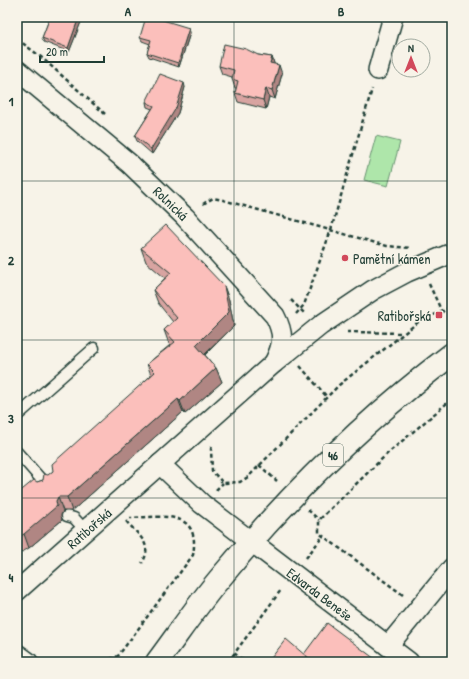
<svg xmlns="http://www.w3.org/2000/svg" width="469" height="679" font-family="'Patrick Hand',sans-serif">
  <rect width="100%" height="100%" fill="#f7f3e8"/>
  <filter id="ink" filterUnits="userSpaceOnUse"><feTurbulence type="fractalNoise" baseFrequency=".025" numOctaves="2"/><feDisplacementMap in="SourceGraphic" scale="8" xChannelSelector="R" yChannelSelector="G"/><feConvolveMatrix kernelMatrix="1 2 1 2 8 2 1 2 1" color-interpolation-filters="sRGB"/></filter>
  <g filter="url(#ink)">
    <polygon fill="#aee6aa" stroke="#66926f" points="376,136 400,142 388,186 364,180"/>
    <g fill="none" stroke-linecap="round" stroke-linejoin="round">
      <defs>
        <g id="service">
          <polyline points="17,416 94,348"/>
          <polyline points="17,452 39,477 43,489"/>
          <polyline points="67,516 74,518 86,531"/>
        </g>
        <g id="minor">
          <path d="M17,70L130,164L185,217L275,316C285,335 283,345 274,363"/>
          <polyline points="378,70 393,17"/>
          <polyline points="160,464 202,504 409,662"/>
          <polyline points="17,591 274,363 321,325 373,290 407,272 452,253"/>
          <polyline points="388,646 452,568"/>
          <polyline points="17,654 28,662"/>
        </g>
        <path id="primary" d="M157,662C178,634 198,604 221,577C290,494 366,419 452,354"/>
      </defs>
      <use href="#service" stroke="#1f3d34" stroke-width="13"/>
      <use href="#minor" stroke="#1f3d34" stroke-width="22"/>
      <use href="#primary" stroke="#1f3d34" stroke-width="25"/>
      <g stroke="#1f3d34" stroke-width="2.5" stroke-dasharray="4 3" stroke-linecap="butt">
        <polyline points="17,39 41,57 105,114"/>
        <polyline points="203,204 213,198 223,200 387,246 411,248"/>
        <polyline points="429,284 442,312"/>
        <polyline points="291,300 304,313"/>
        <polyline points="296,314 304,305 331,230 372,89"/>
        <polyline points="347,332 403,333"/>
        <polyline points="300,366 327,397"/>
        <polyline points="212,447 211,449 212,471 223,483 240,482 248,477 339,385 422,319 442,312 452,305"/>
        <polyline points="259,465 277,481"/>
        <polyline points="216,490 223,483"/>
        <polyline points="308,510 319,520"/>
        <path d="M126,521C138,535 154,544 142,563"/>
        <polyline points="306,558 323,536"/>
        <polyline points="403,595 319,533 319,520 389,452 452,399"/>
        <polyline points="234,653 245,662"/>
        <path d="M103,662L118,656L193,555C201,508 161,517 130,518"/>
        <polyline points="228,662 281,590"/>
      </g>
      <use href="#service" stroke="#f7f3e8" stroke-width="10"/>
      <use href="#minor" stroke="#f7f3e8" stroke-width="19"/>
      <use href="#primary" stroke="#f7f3e8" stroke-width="22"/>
    </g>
    <g fill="#d8a4a1" stroke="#1f3d34">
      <polygon points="50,17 83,17 69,52 44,42 42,38"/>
      <polygon points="189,28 190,33 179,67 149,57 147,53 150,44 142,41 140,37"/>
      <polygon points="258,55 272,57 274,64 282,74 275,99 269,97 266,109 238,102 235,93 236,88 235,88 232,79 232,77 222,74 219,66"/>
      <polygon points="185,87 178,113 152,154 137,141 135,136 152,109 147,107 146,102"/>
      <polygon points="141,248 224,286 229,300 234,326 205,355 216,368 222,382 185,414 183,412 72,511 63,511 61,515 62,520 29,548 17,555 17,494 37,482 43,480 53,471 151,375 147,364 170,345 169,344 164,330 173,322 158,303 153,290 165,278 146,262"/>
    </g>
    <g fill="#b08683" stroke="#1f3d34">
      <polygon points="79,17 83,17 69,52 68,48"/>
      <polygon points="189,28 190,33 179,67 178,63"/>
      <polygon points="272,57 275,66 270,63"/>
      <polygon points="279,65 282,74 275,99 272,90"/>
      <polygon points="184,83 185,87 178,113 152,154 151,149"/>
      <polygon points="266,88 269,97 266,109 263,100"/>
      <polygon points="224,286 229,300 234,326 201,358 196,345"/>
      <polygon points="216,368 222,382 185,414 180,401"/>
      <polygon points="178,399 183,412 72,511 67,497"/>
      <polygon points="58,497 63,511 61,515 62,520 29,548 24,534 56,501"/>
    </g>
    <g fill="#fbbfbb" stroke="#1f3d34">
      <polygon points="50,17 79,17 68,48 42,38"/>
      <polygon points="146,17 153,17 189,28 178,63 147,53 151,40 140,37"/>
      <polygon points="224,44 246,49 258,55 272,57 270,63 279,65 272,90 266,88 263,100 235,93 238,81 232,79 234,70 219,66"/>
      <polygon points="160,74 184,83 176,108 151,149 135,136 154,106 146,102"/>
      <polygon points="166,225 224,286 229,312 196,345 216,368 180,401 178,399 67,497 58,497 56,501 57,506 24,534 17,538 17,494 34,480 37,482 43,480 44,474 48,475 53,471 52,464 155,372 147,364 175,342 164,330 177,318 153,290 171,273 141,248"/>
      <polygon points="327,623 379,662 314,662 304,654"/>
      <polygon points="286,639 313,662 268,662"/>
    </g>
  </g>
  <path fill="none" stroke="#1f3d34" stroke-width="1" stroke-opacity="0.55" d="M234,17V662M17,181H452M17,340H452M17,498H452"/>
  <g fill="#d1495b" stroke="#f7f3e8" stroke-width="1.5">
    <circle cx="345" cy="258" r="4"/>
    <rect x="435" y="311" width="8" height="8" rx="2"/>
  </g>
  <g text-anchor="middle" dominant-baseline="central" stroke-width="3" stroke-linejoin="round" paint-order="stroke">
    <rect fill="#f7f3e8" stroke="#60746a" stroke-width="1" x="323" y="444" width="20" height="22" rx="3"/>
    <g font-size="13" font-weight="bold" fill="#1f3d34">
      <text x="333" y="455">46</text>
    </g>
    <g font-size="14" fill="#1f3d34" stroke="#f7f3e8">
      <text transform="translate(171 203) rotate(44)">Rolnická</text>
      <text transform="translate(89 528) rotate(-41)">Ratibořská</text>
      <text transform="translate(320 594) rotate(37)">Edvarda Beneše</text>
    </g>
    <g font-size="14" fill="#1f3d34" stroke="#f7f3e8" text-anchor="start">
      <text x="353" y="258">Pamětní kámen</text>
      <text x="431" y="315" text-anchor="end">Ratibořská</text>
    </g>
  </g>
  <rect width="469" height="679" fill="none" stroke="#f7f3e8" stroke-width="44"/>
  <g transform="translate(411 58)"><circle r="19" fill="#f7f3e8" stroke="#a1aaa0"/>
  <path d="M0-3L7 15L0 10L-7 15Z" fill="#d1495b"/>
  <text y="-6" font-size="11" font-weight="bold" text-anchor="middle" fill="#1f3d34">N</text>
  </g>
  <path d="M40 56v6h64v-6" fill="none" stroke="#1f3d34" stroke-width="2"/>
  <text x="46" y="56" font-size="12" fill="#1f3d34" stroke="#f7f3e8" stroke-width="3" paint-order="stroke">20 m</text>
  <rect x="22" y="22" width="425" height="635" fill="none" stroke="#1f3d34" stroke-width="1.5"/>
  <g font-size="13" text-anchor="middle" font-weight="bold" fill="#1f3d34">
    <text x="128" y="16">A</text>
    <text x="341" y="16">B</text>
    <text x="11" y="106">1</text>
    <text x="11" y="265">2</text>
    <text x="11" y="423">3</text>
    <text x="11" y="582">4</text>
  </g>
</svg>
